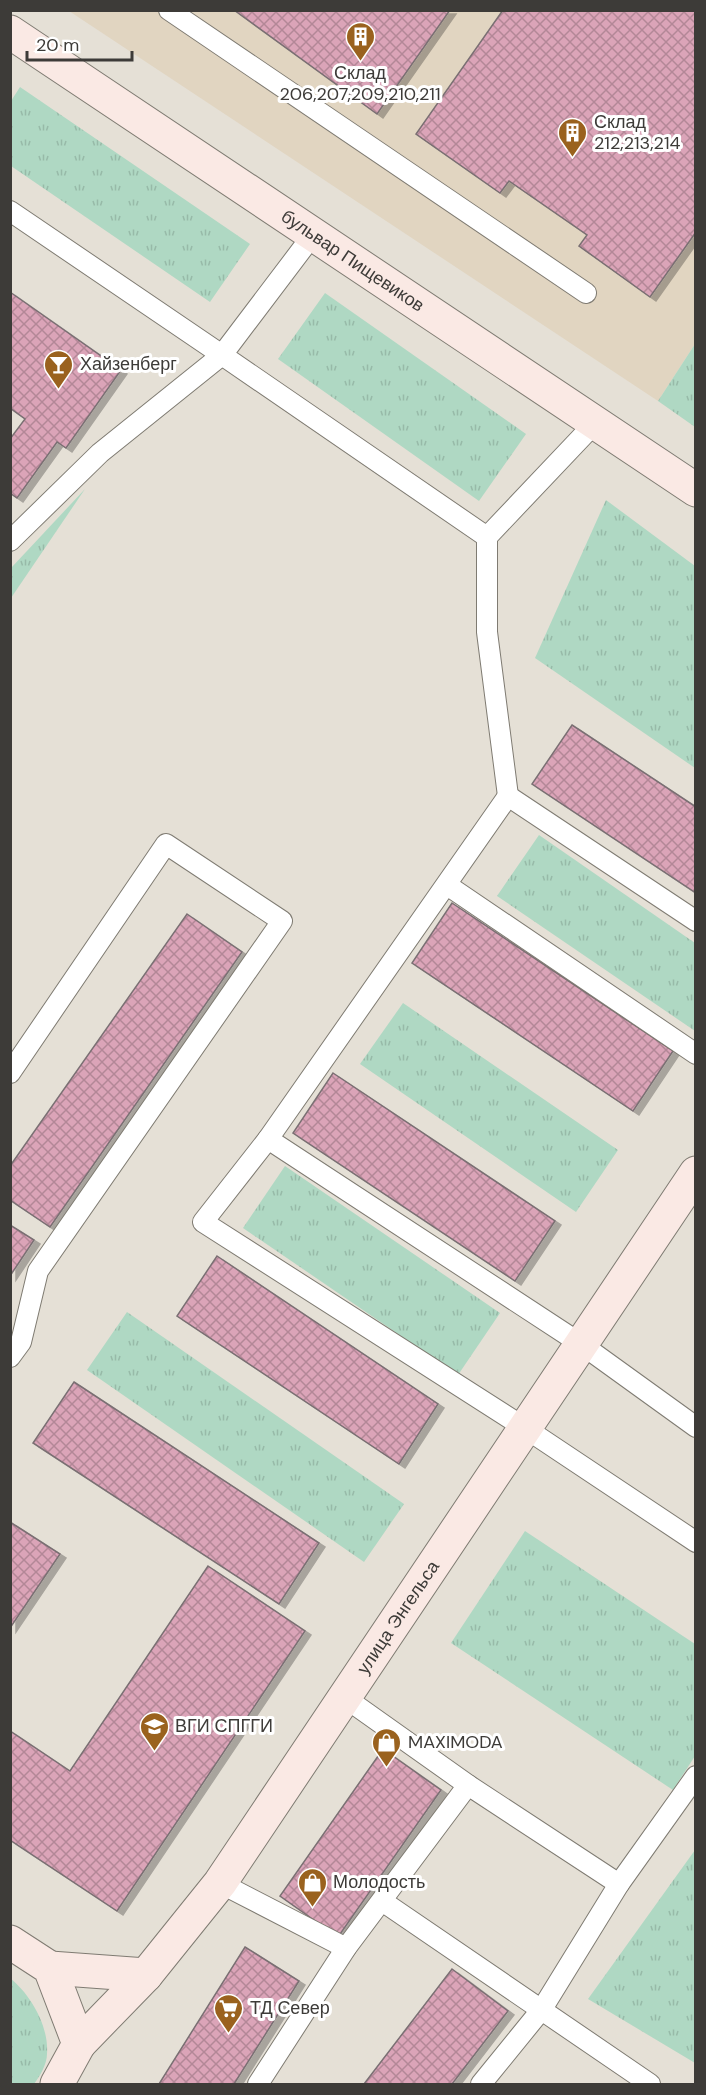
<svg xmlns="http://www.w3.org/2000/svg" width="706" height="2095" font-family="'DM Sans',sans-serif">
  <defs>
    <pattern id="grass-tufts" width="24" height="20" patternUnits="userSpaceOnUse" patternTransform="scale(1.5)"><rect width="24" height="20" fill="#afd8c3"/><path d="M3 7l-1-3M5 7V3M7 7l1-3M15 17l-1-3M17 17v-4M19 17l1-3" fill="none" stroke="#97baa8"/></pattern>
    <pattern id="building-cross-hatch" width="8" height="8" patternUnits="userSpaceOnUse" patternTransform="scale(1.5)"><rect width="8" height="8" fill="#dba4b8"/><path d="M0 0l8 8M0 8l8-8" fill="none" stroke="#b38797"/></pattern>
    <filter id="shadow"><feDropShadow dx="6" dy="4" stdDeviation="0" flood-color="#0004"/></filter>
  </defs>
  <rect width="100%" height="100%" fill="#e5e0d6"/>
  <polygon fill="#e1d5c1" points="69,11 695,11 695,344 658,401"/>
  <g fill="url(#grass-tufts)">
    <polygon points="20,87 250,244 210,302 11,166 11,101"/>
    <polygon points="325,293 526,434 479,501 278,359"/>
    <polygon points="695,344 695,427 658,401"/>
    <polygon points="85,489 11,598 11,568"/>
    <polygon points="606,500 695,566 695,768 535,658"/>
    <polygon points="539,835 695,943 695,1031 497,896"/>
    <polygon points="403,1003 618,1150 576,1212 360,1064"/>
    <polygon points="285,1166 500,1313 458,1375 243,1228"/>
    <polygon points="127,1312 404,1504 364,1562 87,1370"/>
    <polygon points="525,1531 695,1644 695,1756 673,1790 451,1643"/>
    <polygon points="695,1850 695,2063 588,1999"/>
    <path d="M10,1978C31,1995 49,2026 47,2054C47,2064 40,2076 34,2084H11Z"/>
  </g>
  <g fill="url(#building-cross-hatch)" stroke="#7a6f73" stroke-width="1.5" filter="url(#shadow)">
    <polygon points="234,10 450,10 377,114"/>
    <polygon points="503,10 696,10 696,232 650,297 579,246 587,235 509,181 500,193 416,134"/>
    <polygon points="10,292 121,370 66,448 57,442 17,498 10,493 10,439 25,419 10,408"/>
    <polygon points="572,725 696,807 696,893 532,784"/>
    <polygon points="452,903 673,1051 633,1111 412,963"/>
    <polygon points="187,914 242,952 50,1227 10,1200 10,1166"/>
    <polygon points="333,1073 555,1221 515,1281 293,1133"/>
    <polygon points="10,1225 34,1240 10,1276"/>
    <polygon points="217,1256 438,1404 399,1464 177,1316"/>
    <polygon points="74,1382 319,1543 279,1604 33,1443"/>
    <polygon points="10,1522 60,1554 10,1628"/>
    <polygon points="208,1566 305,1631 117,1911 10,1840 10,1731 70,1771"/>
    <polygon points="383,1749 441,1790 338,1937 280,1896"/>
    <polygon points="245,1947 299,1981 234,2084 159,2084"/>
    <polygon points="452,1969 508,2011 452,2084 364,2084"/>
  </g>
  <g fill="none" stroke-linecap="round" stroke-linejoin="round">
    <defs>
      <g id="lane">
        <polyline points="169,10 586,293"/>
        <polyline points="10,211 222,355 100,453 10,541"/>
        <polyline points="312,236 222,355 487,537 596,422"/>
        <polyline points="487,537 487,632 508,796"/>
        <polyline points="447,885 696,1054"/>
        <polyline points="696,921 508,796 268,1139 203,1222 525,1428 696,1542"/>
        <polyline points="10,1073 166,844 282,921 38,1271 21,1342 10,1357"/>
        <polyline points="268,1139 581,1344 696,1427"/>
        <polyline points="344,1697 468,1785"/>
        <polyline points="220,1883 346,1948"/>
        <polyline points="382,1901 650,2084"/>
        <polyline points="258,2084 346,1948 468,1785 619,1884"/>
        <polyline points="481,2084 542,2009 619,1884 696,1776"/>
      </g>
      <g id="secondary">
        <path id="s1" d="M10,32L696,490"/>
        <polyline points="10,1942 50,1968 79,2044 57,2084"/>
        <polyline points="50,1968 146,1975"/>
        <path id="s2" d="M79,2044L146,1975L220,1883L696,1173"/>
      </g>
    </defs>
    <use href="#lane" stroke="#7f7b72" stroke-width="22"/>
    <use href="#secondary" stroke="#7f7b72" stroke-width="35"/>
    <use href="#lane" stroke="#fff" stroke-width="20"/>
    <use href="#secondary" stroke="#fae9e4" stroke-width="33"/>
  </g>
  <defs>
    <symbol id="building-pin" viewBox="-11 -11 22 30"><path d="M0 17L-7.5 6A9.5 9.5 0 1 1 7.5 6Z" fill="#9a621e" stroke="#fff"/><path d="M-4-6H4V6H1V3H-1V6H-4ZM-2.5-4.3h1.7v1.8h-1.7ZM.8-4.3h1.7v1.8H.8ZM-2.5-1h1.7V.8h-1.7ZM.8-1h1.7V.8H.8Z" fill="#fff"/></symbol>
    <symbol id="bar-pin" viewBox="-11 -11 22 30"><path d="M0 17L-7.5 6A9.5 9.5 0 1 1 7.5 6Z" fill="#9a621e" stroke="#fff"/><path d="M-6-5H6L.8 .8V4.5H3.5V6h-7V4.5H-.8V.8Z" fill="#fff"/></symbol>
    <symbol id="university-pin" viewBox="-11 -11 22 30"><path d="M0 17L-7.5 6A9.5 9.5 0 1 1 7.5 6Z" fill="#9a621e" stroke="#fff"/><path d="M0-5L7-2L0 1L-7-2ZM-4 1L0 2.5L4 1V4Q0 6-4 4Z" fill="#fff"/></symbol>
    <symbol id="shop-pin" viewBox="-11 -11 22 30"><path d="M0 17L-7.5 6A9.5 9.5 0 1 1 7.5 6Z" fill="#9a621e" stroke="#fff"/><path d="M-5-2.5h2.3a2.7 3.5 0 0 1 5.4 0H5L5.5 6h-11ZM-1.5-2.5h3a1.5 2.3 0 0 0-3 0Z" fill="#fff"/></symbol>
    <symbol id="supermarket-pin" viewBox="-11 -11 22 30"><path d="M0 17L-7.5 6A9.5 9.5 0 1 1 7.5 6Z" fill="#9a621e" stroke="#fff"/><path d="M-6-5.5h2.5l.6 2H6L4.5 2H-2.5L-4.4-4H-6ZM-1.5 3.2a1.3 1.3 0 1 0 .1 0ZM3 3.2a1.3 1.3 0 1 0 .1 0Z" fill="#fff"/></symbol>
  </defs>
  <g fill-rule="evenodd">
    <use href="#building-pin" x="344" y="20" width="33" height="45"/>
    <use href="#building-pin" x="556" y="116" width="33" height="45"/>
    <use href="#bar-pin" x="42" y="348" width="33" height="45"/>
    <use href="#university-pin" x="138" y="1710" width="33" height="45"/>
    <use href="#shop-pin" x="370" y="1726" width="33" height="45"/>
    <use href="#shop-pin" x="296" y="1866" width="33" height="45"/>
    <use href="#supermarket-pin" x="212" y="1992" width="33" height="45"/>
  </g>
  <g text-anchor="middle" dominant-baseline="central" stroke-width="6" stroke-linejoin="round" paint-order="stroke">
    <g font-size="18" fill="#3d3b38" stroke="#fff" text-anchor="start">
      <text x="360" y="73" text-anchor="middle">Склад<tspan x="360" dy="21">206,207,209,210,211</tspan></text>
      <text x="594" y="122">Склад<tspan x="594" dy="21">212,213,214</tspan></text>
      <text x="80" y="364">Хайзенберг</text>
      <text x="175" y="1726">ВГИ СПГГИ</text>
      <text x="408" y="1742">MAXIMODA</text>
      <text x="333" y="1882">Молодость</text>
      <text x="250" y="2008">ТД Север</text>
    </g>
    <g font-size="18" fill="#3d3b38" stroke="#fff">
      <text stroke="none"><textPath href="#s1" startOffset="412">бульвар Пищевиков</textPath></text>
      <text stroke="none"><textPath href="#s2" startOffset="534">улица Энгельса</textPath></text>
    </g>
  </g>
  <rect width="706" height="2095" fill="none" stroke="#3d3b38" stroke-width="24"/>
  <path d="M27 51v9h105v-9" fill="none" stroke="#3d3b38" stroke-width="3"/>
  <text x="36" y="51" font-size="18" fill="#3d3b38" stroke="#ffffff" stroke-width="4.5" paint-order="stroke">20 m</text>
</svg>
